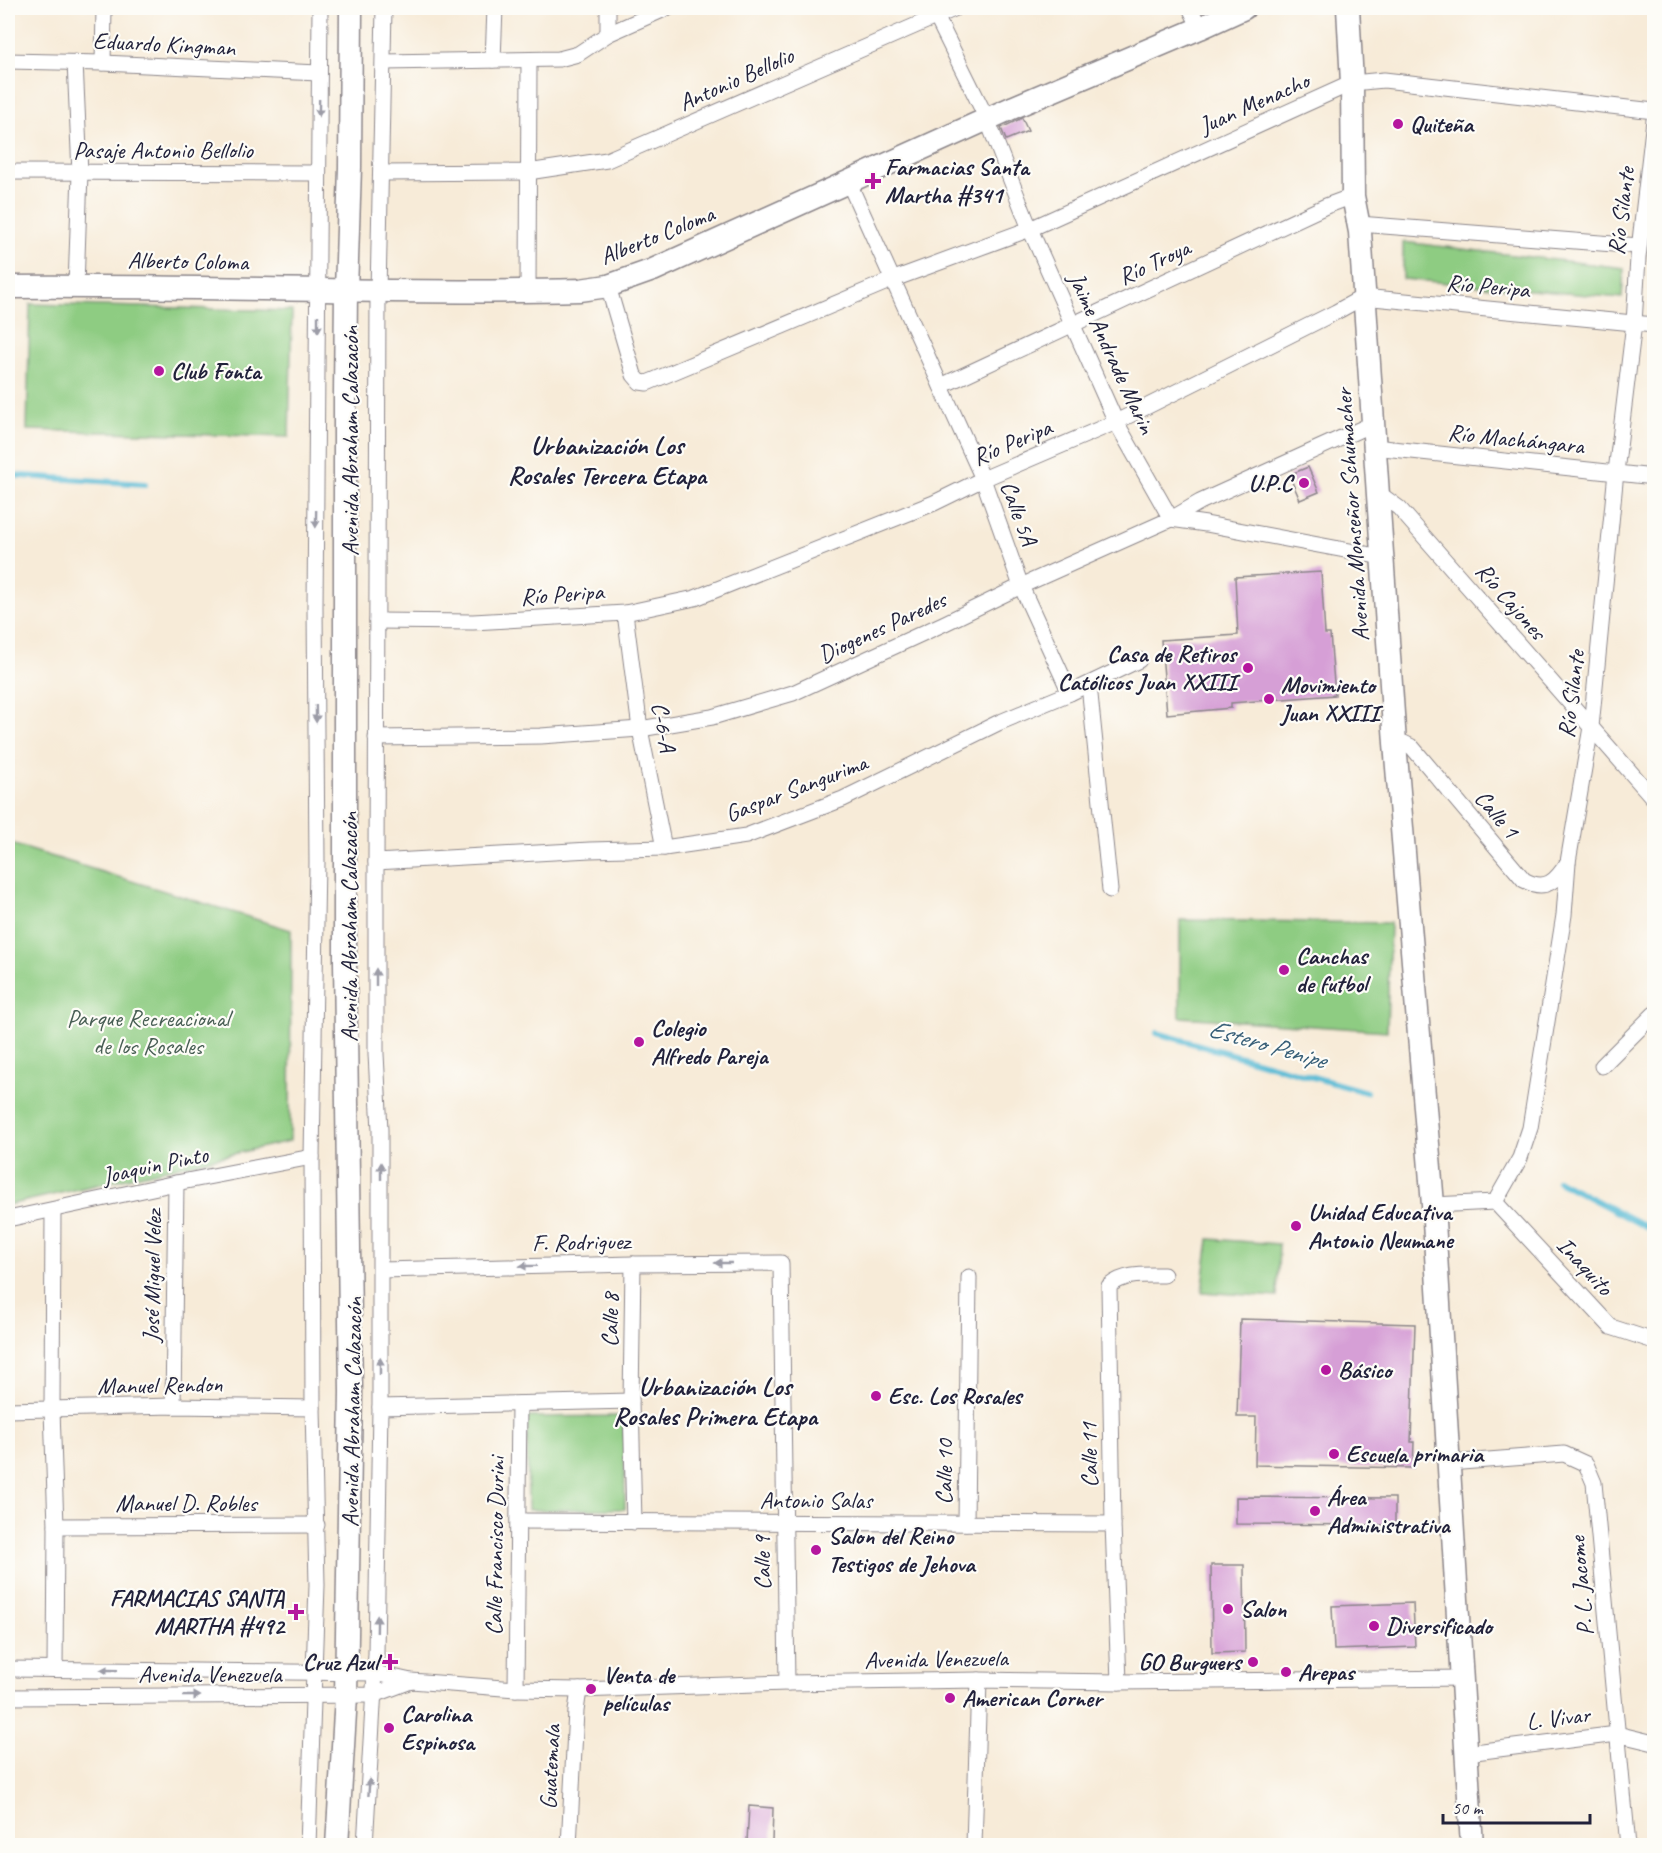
<svg xmlns="http://www.w3.org/2000/svg" width="1662" height="1853" font-family="Caveat,sans-serif">
  <rect width="100%" height="100%" fill="#fdfcf7"/>
  <filter id="ink" filterUnits="userSpaceOnUse"><feTurbulence type="fractalNoise" baseFrequency=".0167" numOctaves="2"/><feDisplacementMap in="SourceGraphic" scale="12" xChannelSelector="R" yChannelSelector="G"/><feConvolveMatrix kernelMatrix="1 2 1 2 8 2 1 2 1" color-interpolation-filters="sRGB"/></filter>
  <filter id="wash" filterUnits="userSpaceOnUse"><feTurbulence type="fractalNoise" baseFrequency=".008" numOctaves="4" result="noise"/><feDisplacementMap in="SourceGraphic" scale="24" xChannelSelector="R" yChannelSelector="G"/><feGaussianBlur stdDeviation="1.35" result="paint"/><feColorMatrix in="noise" values="0 0 0 0 0 0 0 0 0 0 0 0 0 0 0 0 0 1.4 0 .05"/><feComposite in="paint" operator="in"/></filter>
  <g filter="url(#wash)">
    <rect width="100%" height="100%" fill="#f7ebd8"/>
    <g fill="#8ecc82" stroke="#58775e" stroke-width="1.5">
      <polygon points="1403,242 1624,268 1622,298 1403,279"/>
      <polygon points="30,304 292,311 289,437 27,430"/>
      <polygon points="8,843 291,930 290,1141 8,1205"/>
      <polygon points="1180,920 1390,923 1387,1031 1180,1017"/>
      <polygon points="1209,1239 1279,1244 1277,1297 1202,1292"/>
      <polygon points="624,1416 625,1509 528,1510 527,1417"/>
    </g>
    <g fill="none" stroke-linecap="round" stroke-linejoin="round">
      <g stroke="#56bad4" stroke-width="6">
        <polyline points="8,475 145,484"/>
        <polyline points="1157,1033 1366,1092"/>
        <polyline points="1558,1181 1654,1231"/>
      </g>
    </g>
    <g id="blocks">
      <g fill="#d69fd6">
        <polygon points="1022,118 1028,131 1006,140 1001,128"/>
        <polygon points="1308,467 1319,492 1300,500 1289,475"/>
        <polygon points="1321,572 1325,634 1330,634 1335,695 1231,703 1231,708 1167,714 1161,640 1238,635 1235,577"/>
        <polygon points="1240,1319 1415,1324 1411,1442 1414,1442 1413,1468 1255,1465 1256,1417 1237,1417"/>
        <polygon points="1236,1497 1395,1498 1395,1525 1236,1524"/>
        <polygon points="1211,1565 1244,1565 1245,1652 1212,1653"/>
        <polygon points="1413,1603 1415,1647 1334,1650 1332,1606"/>
        <polygon points="749,1806 773,1808 772,1843 747,1842"/>
      </g>
    </g>
  </g>
  <g filter="url(#ink)">
    <use href="#blocks" fill-opacity="0" stroke="#8c868a" stroke-width="1.5"/>
    <g fill="none" stroke-linecap="round" stroke-linejoin="round">
      <defs>
        <g id="street">
          <polyline points="932,8 987,119 1030,229 1116,422 1171,519 1206,524 1382,557"/>
          <polyline points="1190,8 1200,28"/>
          <polyline points="608,34 608,8"/>
          <polyline points="493,60 495,8"/>
          <polyline points="8,61 103,63 319,73"/>
          <polyline points="75,62 80,173 76,286"/>
          <polyline points="384,62 559,59 578,54 608,34 667,8"/>
          <polyline points="103,63 104,8"/>
          <polyline points="8,172 318,173"/>
          <polyline points="382,173 528,172 607,160 956,8"/>
          <polyline points="848,181 983,479 1021,586 1070,693 1139,660"/>
          <polyline points="1359,224 1639,246"/>
          <polyline points="608,286 634,375 640,382 647,383 894,279 1030,229 1352,83 1384,80 1654,111"/>
          <polyline points="528,291 529,60"/>
          <polyline points="941,386 1326,206 1353,196"/>
          <polyline points="1374,447 1654,477"/>
          <polyline points="1377,492 1399,508 1654,799"/>
          <polyline points="625,613 640,729 664,848"/>
          <polyline points="377,621 473,622 625,613 695,598 934,503 983,479 1116,422 1336,312 1363,297 1654,325"/>
          <polyline points="1089,685 1110,890"/>
          <polyline points="376,738 541,736 640,729 712,717 793,693 945,623 1021,586 1171,519 1200,502 1372,424"/>
          <path d="M1395,743H1404L1412,747L1524,880C1546,892 1556,881 1568,862"/>
          <polyline points="376,862 590,850 664,848 746,836 843,799 998,723 1070,693"/>
          <polyline points="1602,1066 1654,1014"/>
          <polyline points="1495,1202 1611,1327 1654,1341"/>
          <polyline points="1433,1205 1495,1202 1520,1158 1530,1128 1564,915 1568,862 1591,727 1616,472 1634,323 1638,258 1654,120"/>
          <polyline points="53,1210 52,1410 56,1526 55,1669"/>
          <polyline points="8,1219 176,1183 312,1157"/>
          <polyline points="633,1264 631,1401 634,1522"/>
          <polyline points="381,1270 633,1264 781,1263 787,1683"/>
          <polyline points="173,1406 176,1183"/>
          <polyline points="380,1407 631,1401"/>
          <polyline points="8,1410 173,1406 313,1408"/>
          <polyline points="1449,1463 1564,1454 1586,1464 1594,1483 1628,1846"/>
          <polyline points="519,1521 1113,1524"/>
          <polyline points="966,1523 969,1277"/>
          <polyline points="56,1526 317,1525"/>
          <polyline points="8,1669 375,1673 411,1681 516,1689 579,1690 787,1683 979,1680 1119,1682 1463,1678"/>
          <path d="M1119,1682L1113,1524L1109,1286C1125,1273 1144,1275 1164,1275"/>
          <polyline points="516,1689 519,1404"/>
          <polyline points="8,1697 374,1695 411,1681"/>
          <polyline points="1467,1753 1617,1734 1654,1743"/>
          <polyline points="308,1846 317,1585 313,1408 312,1157 317,862 315,607 320,8"/>
          <polyline points="365,1846 376,1654 380,1407 380,1130 376,1054 376,862 378,292 384,8"/>
          <polyline points="569,1846 576,1711 579,1690"/>
          <polyline points="974,1846 979,1680"/>
        </g>
        <g id="secondary">
          <polyline points="1348,8 1352,83 1353,196 1360,232 1395,743 1433,1205 1472,1846"/>
          <path d="M8,287C198,285 389,295 580,290L608,286L653,270L1014,107L1200,28L1244,8"/>
          <polyline points="337,1846 346,1696 351,1392 345,961 345,395 346,291 350,167 351,8"/>
        </g>
      </defs>
      <use href="#street" stroke="#8c868a" stroke-width="17"/>
      <use href="#secondary" stroke="#8c868a" stroke-width="25"/>
      <use href="#street" stroke="#fff" stroke-width="15"/>
      <use href="#secondary" stroke="#fff" stroke-width="22"/>
    </g>
    <defs><path id="oneway-solid" d="M-6-.8H1V-3.2L6.5 0L1 3.2V.8H-6Z" transform="scale(1.5)"/></defs>
    <g fill="#9c9ca7">
      <use href="#oneway-solid" transform="translate(319 108) rotate(91)"/>
      <use href="#oneway-solid" transform="translate(318 324) rotate(90)"/>
      <use href="#oneway-solid" transform="translate(316 519) rotate(91)"/>
      <use href="#oneway-solid" transform="translate(316 714) rotate(89)"/>
      <use href="#oneway-solid" transform="translate(376 977) rotate(-90)"/>
      <use href="#oneway-solid" transform="translate(381 1171) rotate(-90)"/>
      <use href="#oneway-solid" transform="translate(723 1263) rotate(180)"/>
      <use href="#oneway-solid" transform="translate(528 1266) rotate(179)"/>
      <use href="#oneway-solid" transform="translate(380 1366) rotate(-90)"/>
      <use href="#oneway-solid" transform="translate(377 1624) rotate(-89)"/>
      <use href="#oneway-solid" transform="translate(109 1670) rotate(-179)"/>
      <use href="#oneway-solid" transform="translate(192 1696)"/>
      <use href="#oneway-solid" transform="translate(369 1787) rotate(-86)"/>
    </g>
  </g>
  <g fill="#b5179e" stroke="#fdfcf7" stroke-width="2">
    <circle cx="1398" cy="124" r="6"/>
    <path d="M870 172h6v6h6v6h-6v6h-6v-6h-6v-6h6z"/>
    <circle cx="159" cy="371" r="6"/>
    <circle cx="1304" cy="483" r="6"/>
    <circle cx="1248" cy="668" r="6"/>
    <circle cx="1269" cy="699" r="6"/>
    <circle cx="1284" cy="970" r="6"/>
    <circle cx="639" cy="1042" r="6"/>
    <circle cx="1296" cy="1226" r="6"/>
    <circle cx="1326" cy="1370" r="6"/>
    <circle cx="876" cy="1396" r="6"/>
    <circle cx="1334" cy="1454" r="6"/>
    <circle cx="1315" cy="1511" r="6"/>
    <circle cx="816" cy="1550" r="6"/>
    <circle cx="1228" cy="1609" r="6"/>
    <path d="M293 1603h6v6h6v6h-6v6h-6v-6h-6v-6h6z"/>
    <circle cx="1374" cy="1626" r="6"/>
    <path d="M387 1653h6v6h6v6h-6v6h-6v-6h-6v-6h6z"/>
    <circle cx="1253" cy="1662" r="6"/>
    <circle cx="1286" cy="1672" r="6"/>
    <circle cx="591" cy="1689" r="6"/>
    <circle cx="950" cy="1698" r="6"/>
    <circle cx="389" cy="1728" r="6"/>
  </g>
  <g text-anchor="middle" dominant-baseline="central" stroke-width="4.5" stroke-linejoin="round" paint-order="stroke">
    <g font-size="24" fill="#22223b" stroke="#fdfcf7">
      <text transform="translate(164 44) rotate(3)">Eduardo Kingman</text>
      <text transform="translate(736 79) rotate(-24)">Antonio Bellolio</text>
      <text transform="translate(1254 103) rotate(-24)">Juan Menacho</text>
      <text x="163" y="150">Pasaje Antonio Bellolio</text>
      <text transform="translate(1621 211) rotate(-83)">Río Silante</text>
      <text transform="translate(657 235) rotate(-22)">Alberto Coloma</text>
      <text transform="translate(188 261) rotate(1)">Alberto Coloma</text>
      <text transform="translate(1154 262) rotate(-25)">Río Troya</text>
      <text transform="translate(1488 286) rotate(5)">Río Peripa</text>
      <text transform="translate(1112 353) rotate(65)">Jaime Andrade Marin</text>
      <text transform="translate(1516 439) rotate(6)">Río Machángara</text>
      <text transform="translate(350 441) rotate(-90)">Avenida Abraham Calazacón</text>
      <text transform="translate(1012 442) rotate(-23)">Río Peripa</text>
      <text transform="translate(1019 513) rotate(70)">Calle 5A</text>
      <text transform="translate(1352 515) rotate(-94)">Avenida Monseñor Schumacher</text>
      <text transform="translate(562 594) rotate(-4)">Río Peripa</text>
      <text transform="translate(1511 601) rotate(49)">Río Cajones</text>
      <text transform="translate(882 627) rotate(-25)">Diogenes Paredes</text>
      <text transform="translate(1571 694) rotate(-83)">Río Silante</text>
      <text transform="translate(664 727) rotate(80)">C-6-A</text>
      <text transform="translate(796 788) rotate(-21)">Gaspar Sangurima</text>
      <text transform="translate(1497 814) rotate(50)">Calle 1</text>
      <text transform="translate(349 927) rotate(-90)">Avenida Abraham Calazacón</text>
      <text transform="translate(155 1165) rotate(-12)">Joaquin Pinto</text>
      <text transform="translate(581 1242) rotate(-1)">F. Rodriguez</text>
      <text transform="translate(1585 1266) rotate(47)">Inaquito</text>
      <text transform="translate(152 1276) rotate(-89)">José Miguel Velez</text>
      <text transform="translate(610 1320) rotate(-89)">Calle 8</text>
      <text transform="translate(160 1385) rotate(-1)">Manuel Rendon</text>
      <text transform="translate(352 1412) rotate(-89)">Avenida Abraham Calazacón</text>
      <text transform="translate(1089 1455) rotate(-91)">Calle 11</text>
      <text transform="translate(944 1472) rotate(-89)">Calle 10</text>
      <text x="816" y="1500">Antonio Salas</text>
      <text x="186" y="1503">Manuel D. Robles</text>
      <text transform="translate(495 1546) rotate(-89)">Calle Francisco Durini</text>
      <text transform="translate(762 1563) rotate(-91)">Calle 9</text>
      <text transform="translate(1581 1586) rotate(-95)">P. L. Jacome</text>
      <text transform="translate(936 1659) rotate(-1)">Avenida Venezuela</text>
      <text x="210" y="1674">Avenida Venezuela</text>
      <text transform="translate(1558 1718) rotate(-7)">L. Vivar</text>
      <text transform="translate(550 1767) rotate(-87)">Guatemala</text>
    </g>
    <g font-size="24" font-weight="bold" fill="#22223b" stroke="#fdfcf7" text-anchor="start">
      <text x="1410" y="124">Quiteña</text>
      <text x="885" y="167">Farmacias Santa<tspan x="885" dy="28">Martha #341</tspan></text>
      <text x="171" y="371">Club Fonta</text>
      <text x="1292" y="483" text-anchor="end">U.P.C</text>
      <text x="1236" y="654" text-anchor="end">Casa de Retiros<tspan x="1236" dy="28">Católicos Juan XXIII</tspan></text>
      <text x="1281" y="685">Movimiento<tspan x="1281" dy="28">Juan XXIII</tspan></text>
      <text x="1296" y="956">Canchas<tspan x="1296" dy="28">de futbol</tspan></text>
      <text x="651" y="1028">Colegio<tspan x="651" dy="28">Alfredo Pareja</tspan></text>
      <text x="1308" y="1212">Unidad Educativa<tspan x="1308" dy="28">Antonio Neumane</tspan></text>
      <text x="1338" y="1370">Básico</text>
      <text x="888" y="1396">Esc. Los Rosales</text>
      <text x="1346" y="1454">Escuela primaria</text>
      <text x="1327" y="1497">Área<tspan x="1327" dy="28">Administrativa</tspan></text>
      <text x="828" y="1536">Salon del Reino<tspan x="828" dy="28">Testigos de Jehova</tspan></text>
      <text x="284" y="1598" text-anchor="end">FARMACIAS SANTA<tspan x="284" dy="28">MARTHA #492</tspan></text>
      <text x="1240" y="1609">Salon</text>
      <text x="1386" y="1626">Diversificado</text>
      <text x="378" y="1662" text-anchor="end">Cruz Azul</text>
      <text x="1241" y="1662" text-anchor="end">GO Burguers</text>
      <text x="1298" y="1672">Arepas</text>
      <text x="603" y="1675">Venta de<tspan x="603" dy="28">películas</tspan></text>
      <text x="962" y="1698">American Corner</text>
      <text x="401" y="1714">Carolina<tspan x="401" dy="28">Espinosa</tspan></text>
    </g>
    <g font-size="24" fill="#485e54" stroke="#fdfcf7">
      <text x="148" y="1018">Parque Recreacional<tspan x="148" dy="28">de los Rosales</tspan></text>
    </g>
    <g font-size="26" font-weight="bold" fill="#22223b" stroke="#fdfcf7">
      <text x="607" y="445">Urbanización Los<tspan x="607" dy="30">Rosales Tercera Etapa</tspan></text>
      <text x="715" y="1386">Urbanización Los<tspan x="715" dy="30">Rosales Primera Etapa</tspan></text>
    </g>
    <g font-size="26" font-style="italic" fill="#375f78" stroke="#fdfcf7">
      <text transform="translate(1267 1044) rotate(16)">Estero Penipe</text>
    </g>
  </g>
  <rect width="1662" height="1853" fill="none" stroke="#fdfcf7" stroke-width="30"/>
  <path d="M1443 1814v9h147v-9" fill="none" stroke="#22223b" stroke-width="3"/>
  <text x="1452" y="1814" font-size="18" fill="#22223b" stroke="#fdfcf7" stroke-width="4.5" paint-order="stroke">50 m</text>
</svg>
